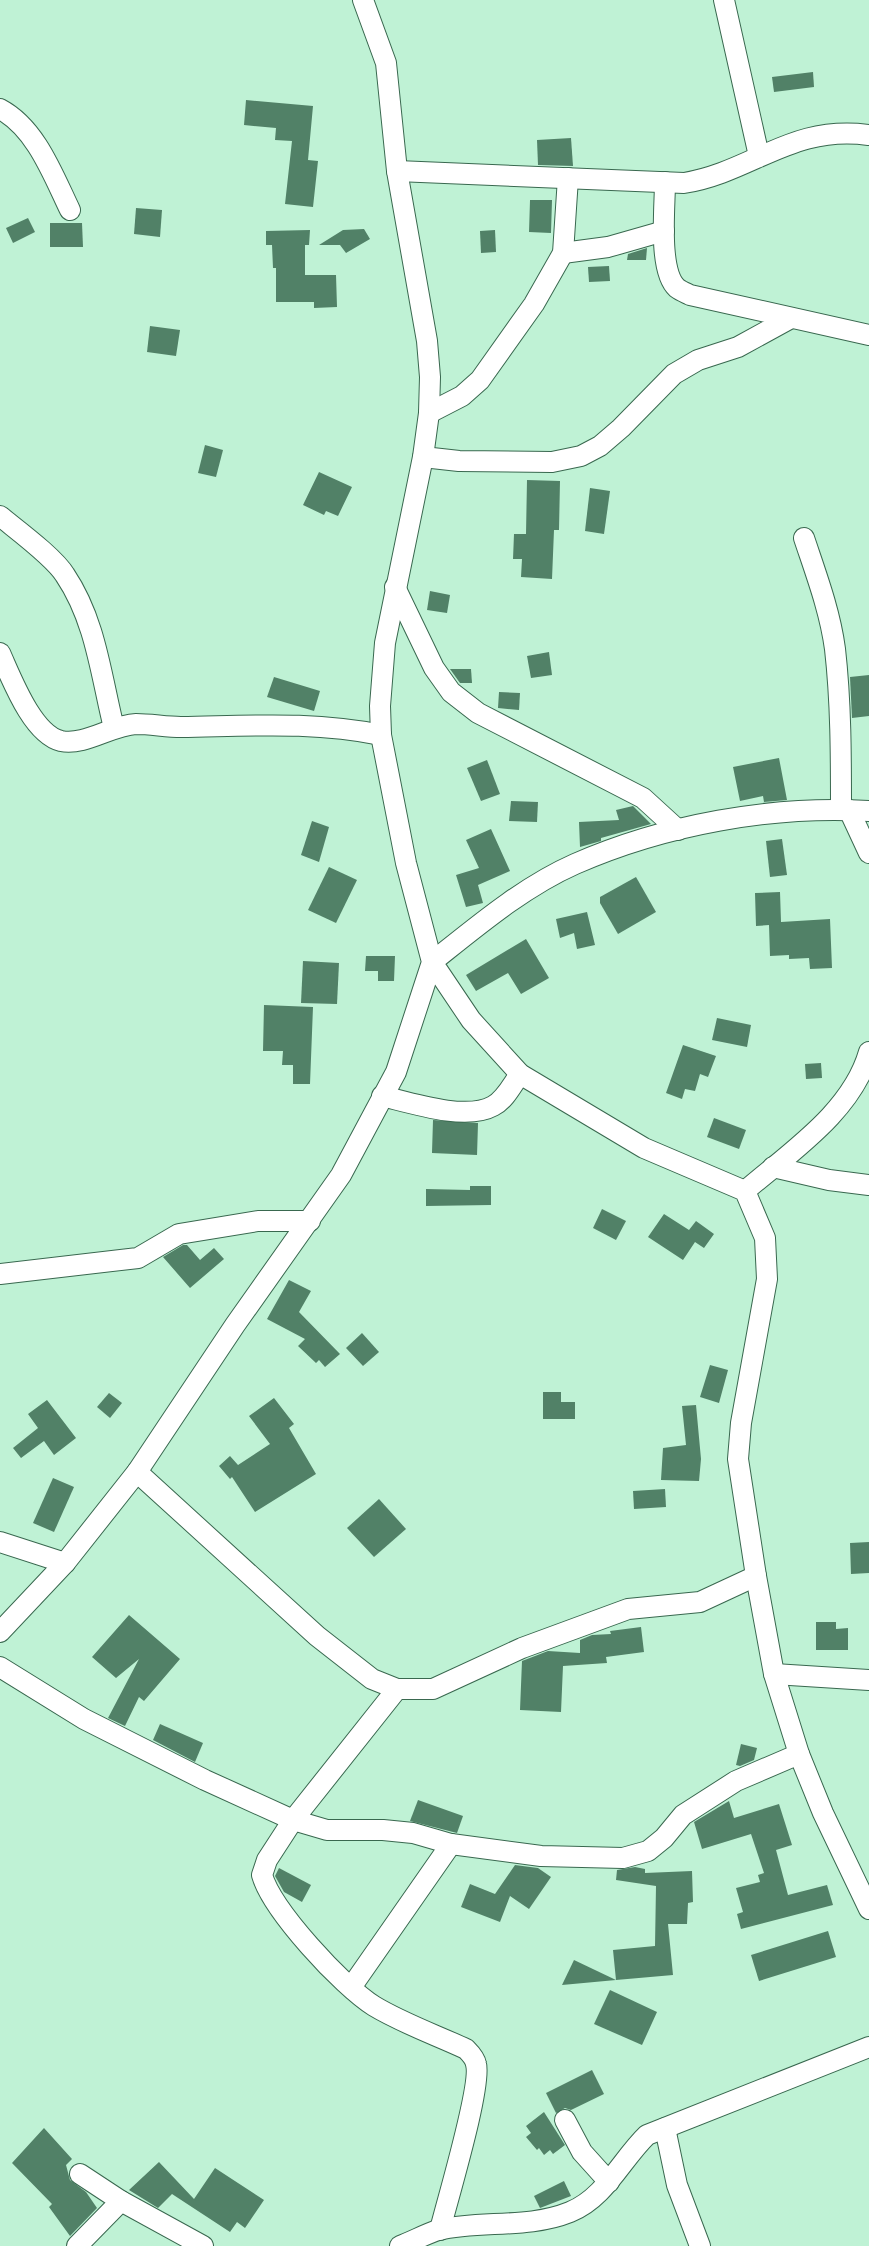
<svg xmlns="http://www.w3.org/2000/svg" width="869" height="2246" font-family="'Archivo Narrow',sans-serif">
  <rect width="100%" height="100%" fill="#bff2d5"/>
  <g fill="#518167">
    <polygon points="813,72 814,87 774,92 772,77"/>
    <polygon points="246,100 313,106 308,160 318,161 313,207 285,204 292,141 275,140 276,128 244,125"/>
    <polygon points="571,138 573,166 538,165 537,140"/>
    <polygon points="530,200 552,200 551,233 529,232"/>
    <polygon points="136,208 162,210 160,237 134,234"/>
    <polygon points="28,218 35,232 13,243 6,228"/>
    <polygon points="50,223 82,223 83,247 50,247"/>
    <polygon points="364,229 370,239 346,253 340,245 319,245 343,230"/>
    <polygon points="310,230 309,245 305,245 305,275 336,275 337,307 314,308 314,302 276,302 276,268 273,268 272,245 266,245 266,231"/>
    <polygon points="495,230 496,252 481,253 480,231"/>
    <polygon points="647,248 646,260 627,260 628,254"/>
    <polygon points="609,266 610,281 589,282 588,267"/>
    <polygon points="150,326 180,330 176,356 147,352"/>
    <polygon points="205,445 223,450 216,477 198,473"/>
    <polygon points="319,472 352,487 338,516 326,511 324,515 303,505"/>
    <polygon points="527,480 560,481 559,530 554,530 552,579 521,577 522,559 513,559 514,534 526,534"/>
    <polygon points="590,488 610,491 604,534 585,531"/>
    <polygon points="430,591 450,595 447,613 427,610"/>
    <polygon points="549,652 552,675 531,678 527,656"/>
    <polygon points="450,669 471,669 472,683 460,683"/>
    <polygon points="869,675 869,716 852,718 850,677"/>
    <polygon points="274,677 320,691 314,711 267,697"/>
    <polygon points="499,692 520,693 519,710 498,708"/>
    <polygon points="779,758 787,800 764,802 763,796 740,801 733,767"/>
    <polygon points="487,760 500,794 481,801 467,768"/>
    <polygon points="511,801 538,802 537,822 509,821"/>
    <polygon points="633,806 651,824 601,838 601,841 580,847 579,822 619,820 616,810"/>
    <polygon points="312,821 329,827 319,862 301,855"/>
    <polygon points="491,829 510,871 478,885 483,903 466,907 456,875 479,868 466,840"/>
    <polygon points="782,839 787,875 770,877 766,841"/>
    <polygon points="329,867 357,880 336,923 308,910"/>
    <polygon points="636,877 656,912 618,934 600,903 600,897"/>
    <polygon points="780,892 781,922 830,919 832,968 810,969 809,958 789,959 789,955 770,956 769,925 756,926 755,893"/>
    <polygon points="587,912 595,945 577,949 574,933 560,938 556,919"/>
    <polygon points="526,939 549,978 521,994 508,973 476,991 466,975"/>
    <polygon points="366,956 395,956 394,981 378,981 378,971 365,971"/>
    <polygon points="303,961 339,963 337,1004 301,1003"/>
    <polygon points="264,1005 313,1007 310,1084 293,1084 293,1065 282,1065 283,1051 263,1051"/>
    <polygon points="717,1018 751,1025 747,1047 712,1040"/>
    <polygon points="683,1045 716,1056 708,1077 700,1074 695,1091 685,1089 682,1099 666,1093"/>
    <polygon points="821,1063 822,1078 806,1079 805,1064"/>
    <polygon points="714,1118 746,1130 739,1149 707,1137"/>
    <polygon points="433,1120 478,1123 477,1155 432,1153"/>
    <polygon points="470,1186 491,1186 491,1205 426,1206 426,1189 470,1190"/>
    <polygon points="602,1209 626,1221 616,1240 593,1228"/>
    <polygon points="664,1214 689,1230 696,1221 714,1234 704,1248 695,1242 683,1260 648,1237"/>
    <polygon points="183,1245 187,1245 200,1260 214,1248 224,1259 190,1288 163,1257"/>
    <polygon points="289,1280 311,1291 299,1312 340,1354 325,1367 319,1360 316,1363 298,1346 305,1339 267,1319"/>
    <polygon points="362,1333 379,1352 363,1366 346,1348"/>
    <polygon points="710,1365 728,1370 719,1403 700,1397"/>
    <polygon points="543,1392 561,1392 561,1402 575,1402 575,1419 543,1419"/>
    <polygon points="109,1393 122,1403 110,1418 97,1407"/>
    <polygon points="274,1398 294,1424 289,1428 316,1474 255,1512 232,1477 230,1479 219,1466 230,1456 238,1465 270,1444 249,1416"/>
    <polygon points="47,1400 76,1438 54,1455 44,1441 21,1458 13,1448 38,1428 28,1414"/>
    <polygon points="696,1405 701,1459 699,1481 661,1480 663,1448 686,1445 682,1406"/>
    <polygon points="53,1478 74,1487 54,1532 33,1523"/>
    <polygon points="665,1489 666,1507 634,1509 633,1491"/>
    <polygon points="379,1499 406,1529 374,1557 347,1528"/>
    <polygon points="869,1542 869,1573 851,1574 850,1543"/>
    <polygon points="129,1615 180,1659 144,1701 139,1697 125,1726 108,1718 139,1659 116,1678 92,1657"/>
    <polygon points="816,1622 836,1622 836,1629 848,1628 848,1650 816,1650"/>
    <polygon points="641,1627 644,1652 606,1657 607,1663 563,1666 561,1712 520,1710 522,1661 548,1651 580,1653 580,1640 592,1635 611,1634 610,1631"/>
    <polygon points="160,1724 203,1743 195,1762 153,1740"/>
    <polygon points="741,1744 757,1748 754,1760 740,1766 736,1765"/>
    <polygon points="418,1800 463,1816 457,1833 410,1821"/>
    <polygon points="729,1801 734,1818 779,1804 792,1845 776,1850 788,1895 827,1885 833,1905 741,1929 737,1914 743,1912 736,1888 760,1882 758,1875 764,1873 751,1834 702,1849 694,1822"/>
    <polygon points="515,1865 538,1868 551,1877 529,1909 510,1896 500,1922 461,1907 470,1884 495,1894"/>
    <polygon points="635,1867 645,1869 645,1873 692,1871 693,1902 688,1903 687,1924 668,1924 673,1975 616,1980 613,1950 655,1946 656,1886 616,1880 617,1870"/>
    <polygon points="279,1868 311,1885 302,1902 284,1892 275,1876"/>
    <polygon points="828,1931 836,1957 759,1981 751,1955"/>
    <polygon points="574,1960 616,1980 562,1985"/>
    <polygon points="610,1990 657,2012 642,2045 594,2024"/>
    <polygon points="592,2070 604,2094 571,2110 565,2108 556,2113 546,2093"/>
    <polygon points="544,2112 565,2145 553,2154 550,2150 544,2155 539,2148 537,2150 526,2137 531,2133 526,2126"/>
    <polygon points="44,2128 72,2159 66,2165 70,2180 86,2192 97,2208 70,2236 49,2207 52,2204 12,2163"/>
    <polygon points="159,2162 194,2199 215,2168 264,2200 245,2228 237,2222 230,2232 172,2194 158,2208 129,2190"/>
    <polygon points="564,2181 571,2196 540,2208 534,2196"/>
  </g>
  <g fill="none" stroke-linecap="round" stroke-linejoin="round">
    <defs>
      <g id="minor">
        <polyline points="724,0 759,156"/>
        <path d="M0,109C36,128 53,175 70,210"/>
        <path d="M397,171L684,183C752,172 792,124 869,135"/>
        <path d="M665,182C665,207 658,271 677,288C681,291 686,293 690,295L869,335"/>
        <polyline points="563,253 608,247 664,231"/>
        <polyline points="429,413 462,396 480,380 534,304 563,253 568,178"/>
        <polyline points="423,457 459,461 552,462 581,456 600,446 621,428 674,374 698,360 738,347 791,318"/>
        <path d="M0,516C17,530 54,557 65,575C96,621 101,676 114,728"/>
        <path d="M804,538C816,574 830,611 835,649C841,702 841,756 841,809"/>
        <polyline points="395,587 434,668 451,692 478,713 643,798 678,830"/>
        <path d="M0,653C11,677 32,734 61,741C85,746 112,725 136,724C151,724 166,727 181,727C249,726 314,721 381,735"/>
        <polyline points="849,810 869,853"/>
        <path d="M869,811C772,805 664,825 575,864C523,887 476,927 432,962L471,1020L520,1074L644,1148L745,1191L765,1238L767,1279L741,1423L738,1459L756,1576L774,1674L799,1754L823,1813L869,1909"/>
        <path d="M382,1096C411,1103 466,1121 493,1106C505,1100 512,1085 520,1074"/>
        <polyline points="773,1167 829,1180 869,1185"/>
        <path d="M745,1191C790,1152 852,1112 869,1052"/>
        <polyline points="0,1274 138,1258 179,1234 258,1221 310,1221"/>
        <polyline points="137,1472 317,1636 372,1679 397,1689 433,1689 522,1648 628,1609 700,1602 756,1576"/>
        <polyline points="0,1542 65,1563"/>
        <polyline points="0,1632 65,1563 137,1472 235,1325 341,1175 396,1072 432,962 406,863 381,735 380,706 385,643 423,457 429,413 430,377 427,341 397,171 386,63 363,0"/>
        <polyline points="0,1667 84,1719 205,1780 293,1820 327,1830 383,1830 413,1833 451,1844 541,1856 623,1858 648,1851 664,1838 683,1815 736,1781 799,1754"/>
        <polyline points="774,1674 869,1680"/>
        <path d="M397,1689L293,1820L267,1860L262,1875C272,1910 342,1986 374,2006C402,2023 436,2035 466,2049C470,2053 475,2058 476,2064C482,2086 447,2201 440,2230"/>
        <polyline points="352,1986 451,1844"/>
        <polyline points="565,2120 582,2152 609,2182"/>
        <polyline points="665,2128 677,2185 700,2246"/>
        <polyline points="80,2174 121,2201 203,2246"/>
        <polyline points="77,2246 121,2201"/>
        <path d="M400,2246C413,2241 426,2234 438,2230C481,2220 528,2229 570,2212C605,2198 621,2160 647,2135L869,2047"/>
      </g>
    </defs>
    <use href="#minor" stroke="#39684f" stroke-width="22"/>
    <use href="#minor" stroke="#fff" stroke-width="20"/>
  </g>
</svg>
